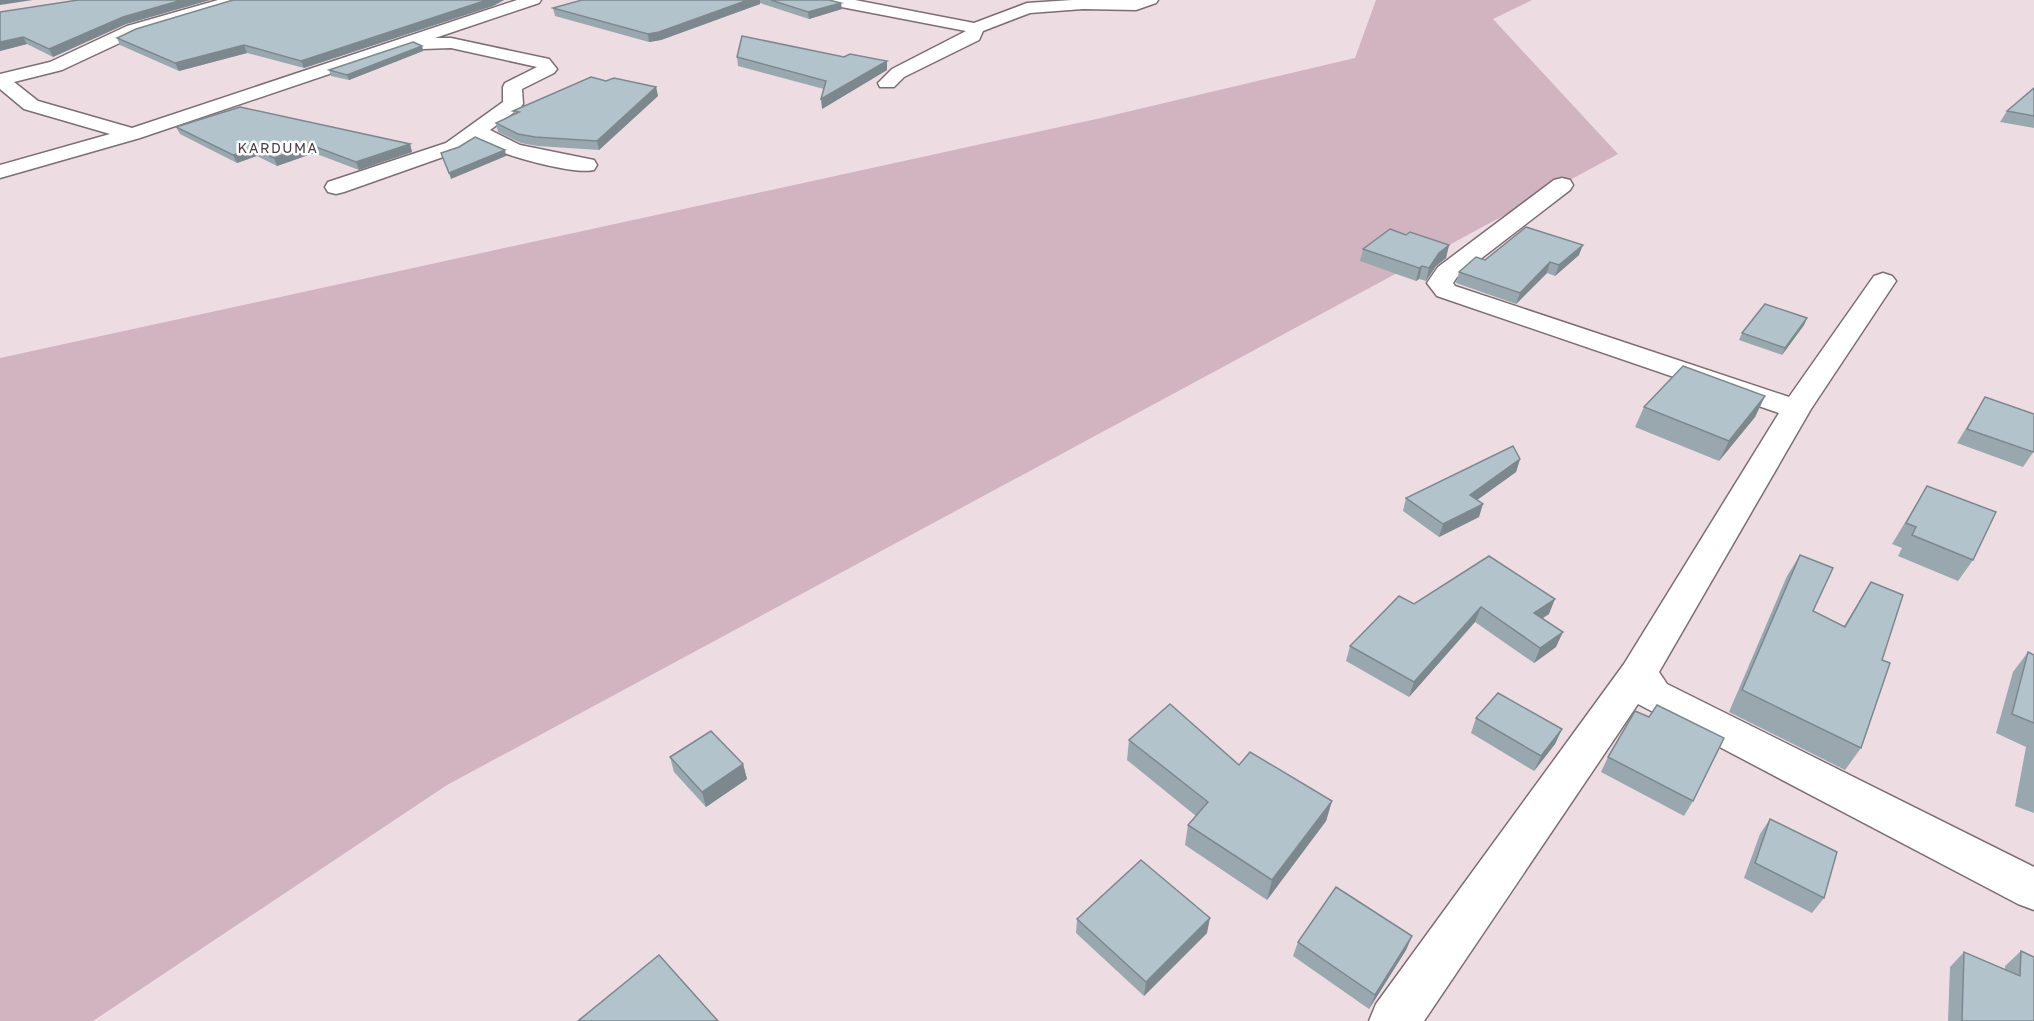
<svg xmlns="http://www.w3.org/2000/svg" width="2034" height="1021" font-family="'Golos Text',sans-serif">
  <rect width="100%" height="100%" fill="#eedce3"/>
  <polygon fill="#d1b4c0" points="1376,0 1532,0 1493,19 1618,154 447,785 93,1021 0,1021 0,358 1101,118 1355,58"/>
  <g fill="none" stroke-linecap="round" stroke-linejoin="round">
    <defs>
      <g id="minor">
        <path d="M218,0H243L241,3L139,34L62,70L14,82L38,101L132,128L517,0H541L539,3L435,38H451L549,59L557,69L554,73L522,89L523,104L520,108L490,130L520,145L594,160L597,165L594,170C572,175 495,154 477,140L460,151L344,192L336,194L328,192L325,187L328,182L446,143L503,102V87L505,83L537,67L451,48L423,49L415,45L140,138L0,178V165L110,134L24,109L0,89V74L50,62L127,26Z"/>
        <polygon points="823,0 855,0 974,23 1027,3 1072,0 1158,0 1156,3 1136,10 1083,9 1030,13 983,31 979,40 904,77 894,87 880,87 878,83 892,69 966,31 831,5"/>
        <polygon points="1562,178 1570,180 1573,185 1570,190 1457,277 1453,283 1455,286 1789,397 1874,276 1883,273 1892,276 1896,281 1811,409 1659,672 1667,684 2034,867 2034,910 2018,904 1638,704 1424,1021 1369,1021 1376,1004 1624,664 1779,413 1437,296 1427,283 1438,267 1554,180"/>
      </g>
    </defs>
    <use href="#minor" stroke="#7d6e74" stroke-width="3"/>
    <use href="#minor" fill="#fff" fill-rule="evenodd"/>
  </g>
  <g fill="#99a8af">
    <polygon points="78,0 210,0 126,24 53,57 27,44 0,51 0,12"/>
    <polygon points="233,0 504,0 493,6 304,68 247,53 179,71 120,45 117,38"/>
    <polygon points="582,0 829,0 842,9 809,19 760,3 760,4 661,40 649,42 555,16 553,8"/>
    <polygon points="422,46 423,51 349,80 331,76 329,70"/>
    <polygon points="737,57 844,57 887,61 887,70 822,109 824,89 738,66"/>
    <polygon points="606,81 656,87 658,96 599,150 537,146 521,143 498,132 496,123 514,115 513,111"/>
    <polygon points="2034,88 2034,128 2000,122 2007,111"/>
    <polygon points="176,127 410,144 412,152 359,170 314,153 277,166 257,156 237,163 180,134"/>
    <polygon points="1406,235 1449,245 1446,258 1436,266 1426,281 1419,279 1416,281 1360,261 1363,249"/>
    <polygon points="1579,255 1555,276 1547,273 1516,304 1456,283 1459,272 1485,260"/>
    <polygon points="1807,318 1804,325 1782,355 1739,340 1742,333"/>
    <polygon points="1765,396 1755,417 1719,461 1635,427 1644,407"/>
    <polygon points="1985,397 2034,451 2023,467 1957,443"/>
    <polygon points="1520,459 1516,472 1477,500 1479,517 1439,537 1403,511 1406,498"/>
    <polygon points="1927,486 1973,560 1958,581 1898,556 1902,548 1892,544"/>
    <polygon points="1800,555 1813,611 1844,626 1871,582 1882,660 1861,748 1845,770 1729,712 1787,576"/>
    <polygon points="1489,556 1549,614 1542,618 1556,647 1534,663 1475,622 1409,697 1346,661 1350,646"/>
    <polygon points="2028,652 2034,655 2034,813 2015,806 2026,747 1996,733 2013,672"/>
    <polygon points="1476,718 1562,729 1555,744 1534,771 1471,733"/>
    <polygon points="1129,740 1239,765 1332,801 1326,821 1267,900 1185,845 1188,825 1196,816 1127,760"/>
    <polygon points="670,757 743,764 747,779 706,807 674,772"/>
    <polygon points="1608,757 1693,801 1684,816 1601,772"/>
    <polygon points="1770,819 1824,898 1812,913 1744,878 1760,834"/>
    <polygon points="1077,919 1207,933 1144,996 1076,933"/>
    <polygon points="1412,936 1406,950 1369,1009 1293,956 1298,942"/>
    <polygon points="2021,951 2034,1021 1948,1021 1950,967 1964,952 2005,970 2005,966"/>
  </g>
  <g fill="#7d888e">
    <polygon points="0,0 33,0 0,5"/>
    <polygon points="182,0 210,0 126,24 53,57 49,49 123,17"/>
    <polygon points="487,0 504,0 493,6 304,68 301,61"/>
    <polygon points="748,0 760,0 760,4 661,40 649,42 648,34"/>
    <polygon points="841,3 842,9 809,19 808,12"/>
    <polygon points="23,37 27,44 0,51 0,42"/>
    <polygon points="244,45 247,53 179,71 175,63"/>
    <polygon points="422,46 423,51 349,80 347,75"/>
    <polygon points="887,61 887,70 822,109 821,99"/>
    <polygon points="656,87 658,96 599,150 597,141"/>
    <polygon points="410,144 412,152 359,170 356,162"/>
    <polygon points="311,145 314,153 277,166 274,158"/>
    <polygon points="254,148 257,156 237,163 233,155"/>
    <polygon points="505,150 506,156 451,179 449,173"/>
    <polygon points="1449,245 1446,258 1436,266 1426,281 1429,268 1439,253"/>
    <polygon points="1583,245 1579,255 1555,276 1559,265"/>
    <polygon points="1550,262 1547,273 1516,304 1520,293"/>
    <polygon points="1422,266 1419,279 1416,281 1419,268"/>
    <polygon points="1807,318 1804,325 1782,355 1785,348"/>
    <polygon points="1765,396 1755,417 1719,461 1729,441"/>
    <polygon points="1520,459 1516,472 1466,508 1470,495"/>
    <polygon points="1483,504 1479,517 1439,537 1443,524"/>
    <polygon points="1555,599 1549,614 1528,628 1534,613"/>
    <polygon points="1481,607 1475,622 1409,697 1414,682"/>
    <polygon points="1563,632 1556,647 1534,663 1540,648"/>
    <polygon points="1562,729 1555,744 1534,771 1541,756"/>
    <polygon points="743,764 747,779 706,807 702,792"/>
    <polygon points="1332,801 1326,821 1267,900 1272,880"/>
    <polygon points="1210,918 1207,933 1144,996 1146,982"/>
    <polygon points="1412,936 1406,950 1369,1009 1375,995"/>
  </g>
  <g fill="#b2c3cb" stroke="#7d888e" stroke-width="1.5">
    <polygon points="78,0 182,0 123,17 49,49 23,37 0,42 0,12"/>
    <polygon points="233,0 487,0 301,61 244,45 175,63 117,38 136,29"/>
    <polygon points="582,0 748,0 659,32 648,34 553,8"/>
    <polygon points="771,0 829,0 841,3 808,12"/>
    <polygon points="742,36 844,57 850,54 887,61 821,99 826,81 737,57"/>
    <polygon points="413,42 422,46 347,75 329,70"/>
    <polygon points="591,77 606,81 614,78 656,87 597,141 535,137 518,134 496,123 519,112 513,111"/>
    <polygon points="2034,88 2034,116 2007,111"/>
    <polygon points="240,107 410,144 356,162 311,145 274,158 254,148 233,155 176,127"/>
    <polygon points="475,137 505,150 449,173 441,153 459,147"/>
    <polygon points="1526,227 1583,245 1559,265 1550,262 1520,293 1459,272 1476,257 1485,260"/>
    <polygon points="1390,229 1406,235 1410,232 1449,245 1439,253 1429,268 1422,266 1419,268 1363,249"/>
    <polygon points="1765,304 1807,318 1785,348 1742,333"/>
    <polygon points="1683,366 1765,396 1729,441 1644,407"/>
    <polygon points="1985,397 2034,414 2034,451 2033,452 1967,429"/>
    <polygon points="1513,446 1520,459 1470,495 1483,504 1443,524 1406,498"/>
    <polygon points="1927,486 1996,512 1973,560 1912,535 1916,527 1906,523"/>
    <polygon points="1800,555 1833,568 1813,611 1845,627 1871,582 1903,595 1882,660 1890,663 1861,748 1742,690"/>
    <polygon points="1489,556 1555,599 1534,613 1563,632 1540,648 1481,607 1414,682 1350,646 1399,596 1414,604"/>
    <polygon points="2028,652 2034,655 2034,723 2012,714"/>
    <polygon points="1498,693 1562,729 1541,756 1476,718"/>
    <polygon points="1170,704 1239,765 1250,752 1332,801 1272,880 1188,825 1208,802 1129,740"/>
    <polygon points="1657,705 1724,738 1693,801 1608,757 1635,711 1649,717"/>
    <polygon points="711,731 743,764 702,792 670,757"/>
    <polygon points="1770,819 1837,852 1824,898 1755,863"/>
    <polygon points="1141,860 1210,918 1146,982 1077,919"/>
    <polygon points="1336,887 1412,936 1375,995 1298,942"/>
    <polygon points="2021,951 2034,957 2034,1021 1962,1021 1964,952 2020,976"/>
    <polygon points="659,955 718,1021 578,1021"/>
  </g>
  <g text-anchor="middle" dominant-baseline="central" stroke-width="5" stroke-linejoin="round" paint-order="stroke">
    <g font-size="14" letter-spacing="1.5" fill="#4b3d43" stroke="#fff">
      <text x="278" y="147">KARDUMA</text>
    </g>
  </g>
</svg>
